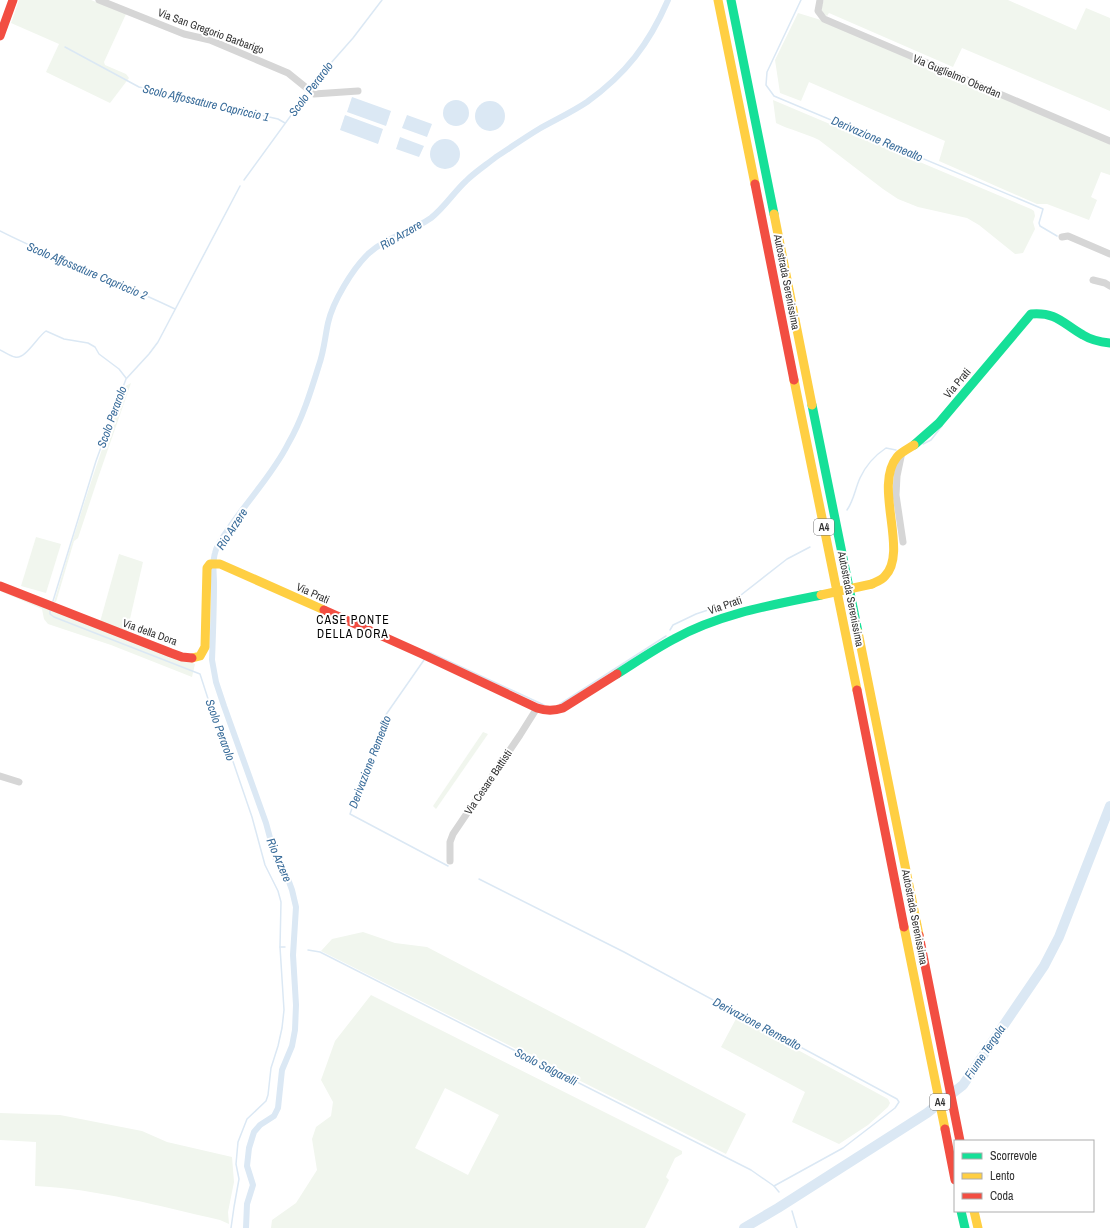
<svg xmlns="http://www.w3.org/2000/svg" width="1110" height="1228" font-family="'Archivo Narrow',sans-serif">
  <rect width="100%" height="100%" fill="#fff"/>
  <g fill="#f1f6ee" fill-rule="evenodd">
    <polygon points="19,0 91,0 126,14 104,62 105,65 126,74 129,78 110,103 46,72 59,44 11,23"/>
    <path d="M824,0H1008L1076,30L1086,8L1110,18V111L962,48L953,67L829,13L827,16C820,12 821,6 824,0Z"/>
    <polygon points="798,13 821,20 1110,143 1110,175 1101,172 1091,197 1097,200 1089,220 1047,204 1037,204 939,161 945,141 809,82 801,101 780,93 775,60"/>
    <path d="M773,100L1031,209L1034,211L1035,216L1033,222L1035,229L1023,253L1015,254L979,225L967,218L918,207L898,199L883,189L819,140C805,133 790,130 776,123Z"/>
    <path d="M131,383L98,478L78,538L74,541L56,602H54C75,530 98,458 124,387Z"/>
    <polygon points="36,537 61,544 46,593 21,586"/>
    <polygon points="119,554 143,562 127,632 100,622"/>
    <polygon points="0,589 195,664 192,677 111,645 48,624 44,619 42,609 0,591"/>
    <polygon points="483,732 488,734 436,809 433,806"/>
    <polygon points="363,932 395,943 427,947 746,1114 726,1154 321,951 332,939"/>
    <path d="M371,995L682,1151V1154L675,1158L666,1177L669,1180L645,1228H271L272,1220L296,1203L317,1170L312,1139L316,1127L331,1116L333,1102L321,1080L335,1041ZM445,1088L499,1115L468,1175L415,1148Z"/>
    <polygon points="737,1017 888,1099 890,1103 888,1107 868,1125 839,1144 792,1122 805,1092 721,1047"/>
    <path d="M0,1113L60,1115L142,1131L167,1142L232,1157L234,1182L228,1212L229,1224L220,1220C159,1206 98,1189 35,1186L36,1142L0,1140Z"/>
  </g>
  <g fill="#dbe8f4">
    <polygon points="352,97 391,111 386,126 347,112"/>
    <circle cx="456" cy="113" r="13"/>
    <circle cx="490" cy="116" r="15"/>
    <polygon points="345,115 383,129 378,144 340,130"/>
    <polygon points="407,115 432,124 427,137 402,128"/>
    <polygon points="400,137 424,146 419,157 396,149"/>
    <circle cx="445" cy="154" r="15"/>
  </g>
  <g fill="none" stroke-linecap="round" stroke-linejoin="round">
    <g stroke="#dbe8f4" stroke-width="1.5">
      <polyline points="801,0 767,72 766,85 774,96 1043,209 1039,223 1040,226 1057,236"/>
      <polyline points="65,47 139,87 278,119 285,123"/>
      <polyline points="310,89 323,72 353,38 382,0"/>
      <polyline points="244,180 308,92"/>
      <path d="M0,231C57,260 117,281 175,309"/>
      <path d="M0,350C5,352 10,356 15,357C25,360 37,337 46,331L64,339L88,343L95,347L99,354L119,369L126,378"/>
      <polyline points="923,444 931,440 942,426"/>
      <path d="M847,510C854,500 855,489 860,478C866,465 874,456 886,448L896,450"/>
      <polyline points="53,601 96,461 126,379 149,354 158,342 240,186"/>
      <polyline points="50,609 50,614 54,617 200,674 211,708 226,741 252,817 265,865 278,891 281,902 280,947 284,1010 282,1028 278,1046 271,1068 268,1095 266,1101 247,1119 238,1142 236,1164 239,1179 234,1207 231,1228"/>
      <polyline points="670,630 673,625 696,614 732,602 787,559 810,547"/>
      <polyline points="428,653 429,652 544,705"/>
      <polyline points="424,660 385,716 350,814 448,866"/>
      <polyline points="560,704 666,636"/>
      <polyline points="479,879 624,952 897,1099 899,1102 895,1108 843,1148 774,1186"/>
      <polyline points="280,947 285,947"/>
      <polyline points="308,950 320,952 751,1170 774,1186 779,1192"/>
      <polyline points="792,1211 797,1228"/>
    </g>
    <path stroke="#dbe8f4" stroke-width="6" d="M246,1228L247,1204L253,1185L247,1166L249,1148L254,1132L260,1125L274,1116L278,1108L282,1070L292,1046L295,1030L296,1005L293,955L296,907L292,890L288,879L276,860L266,823L224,706L216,682L212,660C213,634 214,609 214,583C214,573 212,563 215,553C217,543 226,533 232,524C250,498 274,472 288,444C302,420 311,391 319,365C324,351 325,337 328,323C333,301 352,270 368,254C386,237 411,232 431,218C444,208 454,192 466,181C475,172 486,165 496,157C510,148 524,138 539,129C555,120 572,112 587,102C626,74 649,44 668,0"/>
    <polyline stroke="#dbe8f4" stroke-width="10" points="744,1228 778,1208 927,1113 963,1085 1044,966 1059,937 1110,806"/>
    <g stroke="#d6d6d6" stroke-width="7">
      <polyline points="99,0 184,34 210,40 288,73 314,94 358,91"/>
      <polyline points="820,0 818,11 824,19 1110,141"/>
      <polyline points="1062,237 1068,236 1110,254"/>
      <polyline points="1093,280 1105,283 1110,286"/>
      <polyline points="902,452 897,476 896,495 903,542"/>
      <polyline points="0,776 19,782"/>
      <polyline points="450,861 450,842 453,834 520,735 537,708"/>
    </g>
    <g stroke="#16e098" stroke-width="9">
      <polyline points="731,0 774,214"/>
      <polyline points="812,405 858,632"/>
      <path d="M914,445L939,423L1031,314C1057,312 1062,323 1083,335C1091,340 1100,342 1110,343"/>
      <path d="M617,674C636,662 655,649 674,639C719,614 771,605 821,595"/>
      <polyline points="961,1211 965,1228"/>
    </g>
    <g stroke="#ffcf43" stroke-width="9">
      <polyline points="718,0 755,184"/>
      <polyline points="774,214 812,405"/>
      <polyline points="794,380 857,690"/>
      <path d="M872,584C876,582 882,580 885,576C909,552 873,486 897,457C901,452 908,449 914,445"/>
      <polyline points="858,632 919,935"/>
      <polyline points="192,658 200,656 205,647 207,568 210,564 220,564 324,610"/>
      <polyline points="904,927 945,1129"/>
      <polyline points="974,1211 978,1228"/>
    </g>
    <g stroke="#f24e42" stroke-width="9">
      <polyline points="0,36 13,0"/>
      <polyline points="755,184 794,380"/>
      <polyline points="0,586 171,653 182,657 192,658"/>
      <path d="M324,610L422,654L537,708C546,711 554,711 563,708L617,674"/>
      <polyline points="857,690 904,927"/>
      <polyline points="919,935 960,1141"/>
      <polyline points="945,1129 955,1180"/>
    </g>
    <polyline stroke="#ffcf43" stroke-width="9" points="821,595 872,584"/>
  </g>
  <g text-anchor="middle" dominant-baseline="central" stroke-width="4" stroke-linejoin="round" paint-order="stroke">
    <g fill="#fff" stroke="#707070" stroke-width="1">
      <rect x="814" y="519" width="20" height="16" rx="3"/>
      <rect x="930" y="1094" width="20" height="16" rx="3"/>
    </g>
    <g font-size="10" font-weight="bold" fill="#323232">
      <text x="824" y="527">A4</text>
      <text x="940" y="1102">A4</text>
    </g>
    <g font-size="11" fill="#323232" stroke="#fff">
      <text transform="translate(211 31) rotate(20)">Via San Gregorio Barbarigo</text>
      <text transform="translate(957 76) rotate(23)">Via Guglielmo Oberdan</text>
      <text transform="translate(787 282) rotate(79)">Autostrada Serenissima</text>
      <text transform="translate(957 383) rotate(-50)">Via Prati</text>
      <text transform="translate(313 593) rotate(24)">Via Prati</text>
      <text transform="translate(851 599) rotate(79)">Autostrada Serenissima</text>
      <text transform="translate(725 605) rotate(-19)">Via Prati</text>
      <text transform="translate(150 632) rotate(20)">Via della Dora</text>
      <text transform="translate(488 782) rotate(-56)">Via Cesare Battisti</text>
      <text transform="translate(915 917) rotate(79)">Autostrada Serenissima</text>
    </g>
    <g font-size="12" font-style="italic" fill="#396c9a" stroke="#fff">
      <text transform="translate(311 89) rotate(-53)">Scolo Perarolo</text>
      <text transform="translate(206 103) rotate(13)">Scolo Affossature Capriccio 1</text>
      <text transform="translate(877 139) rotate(23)">Derivazione Remealto</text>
      <text transform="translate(401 235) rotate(-30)">Rio Arzere</text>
      <text transform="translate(87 271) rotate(23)">Scolo Affossature Capriccio 2</text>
      <text transform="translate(112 417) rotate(-70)">Scolo Perarolo</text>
      <text transform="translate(232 529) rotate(-57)">Rio Arzere</text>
      <text transform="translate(220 730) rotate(70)">Scolo Perarolo</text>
      <text transform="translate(370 762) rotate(-69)">Derivazione Remealto</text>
      <text transform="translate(279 860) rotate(67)">Rio Arzere</text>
      <text transform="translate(757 1024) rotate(28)">Derivazione Remealto</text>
      <text transform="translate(985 1052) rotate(-56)">Fiume Tergola</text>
      <text transform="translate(546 1067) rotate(27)">Scolo Salgarelli</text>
    </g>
    <g font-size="12" letter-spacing="1" fill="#000" stroke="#fff">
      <text x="353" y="620">CASE PONTE<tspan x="353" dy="14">DELLA DORA</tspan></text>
    </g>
  </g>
  <rect x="954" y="1140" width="140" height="72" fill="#ffffff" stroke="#adadad"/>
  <rect x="962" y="1153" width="20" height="6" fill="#16e098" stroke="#adadad"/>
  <text x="990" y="1160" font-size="12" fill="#323232">Scorrevole</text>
  <rect x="962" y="1173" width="20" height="6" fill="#ffcf43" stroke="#adadad"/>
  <text x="990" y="1180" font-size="12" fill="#323232">Lento</text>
  <rect x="962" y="1193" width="20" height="6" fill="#f24e42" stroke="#adadad"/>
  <text x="990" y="1200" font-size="12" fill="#323232">Coda</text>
</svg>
